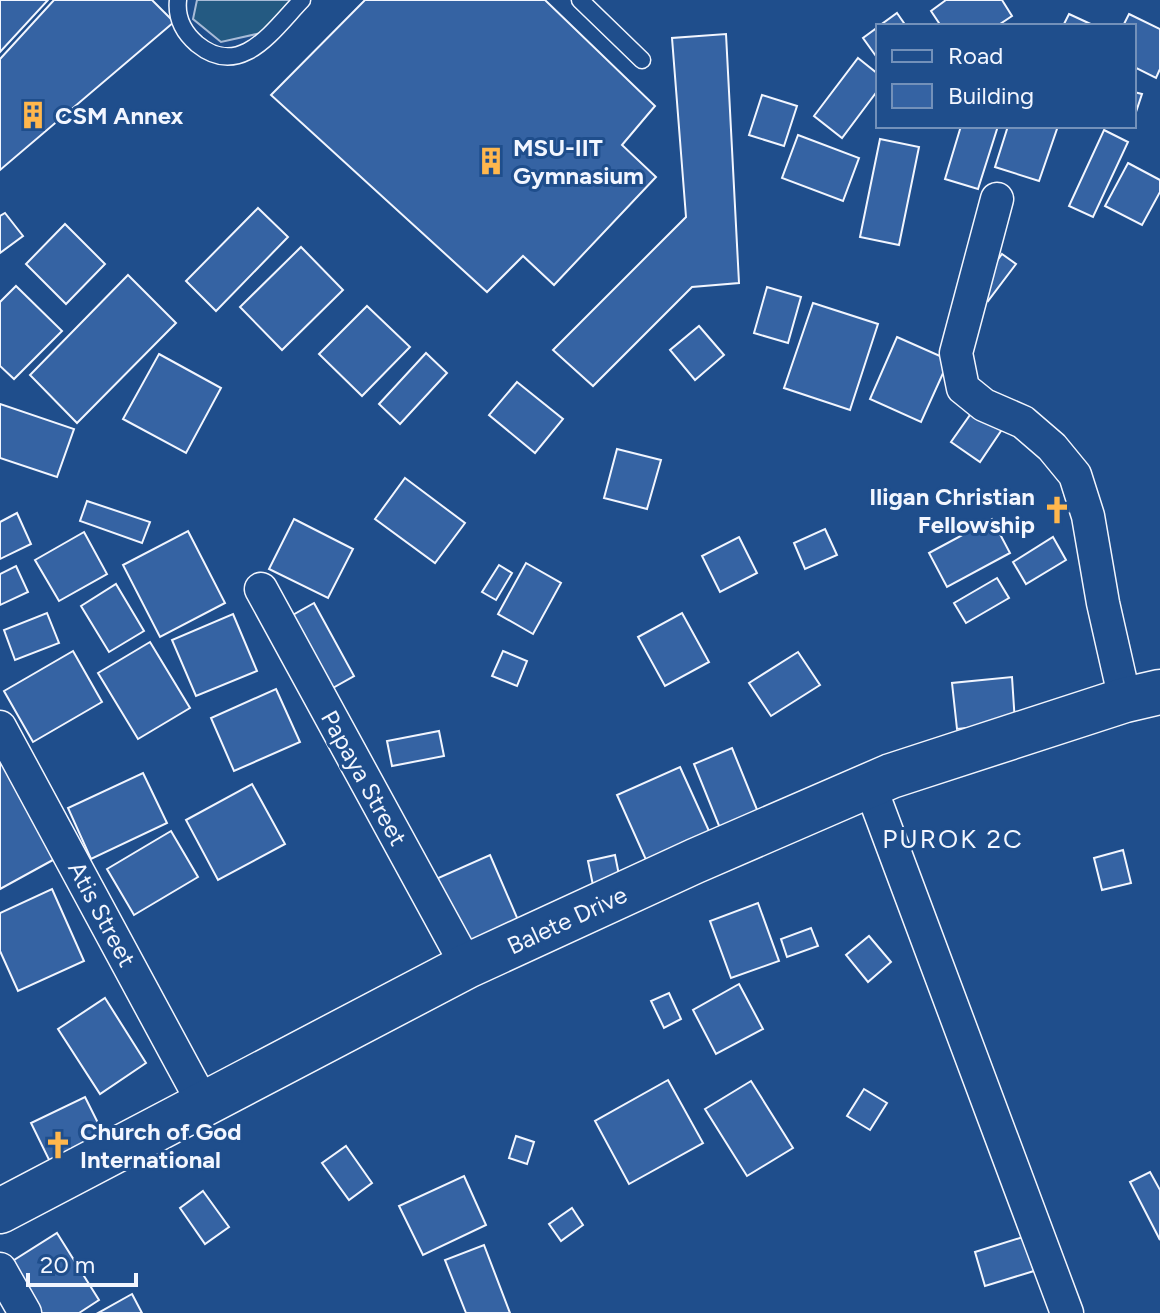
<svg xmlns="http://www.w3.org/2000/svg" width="1160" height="1313" font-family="Figtree,sans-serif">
  <rect width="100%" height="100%" fill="#1f4e8c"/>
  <polygon fill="#245a82" stroke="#a8bbd7" stroke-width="2" points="197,0 295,0 261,33 221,42 193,19"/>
  <g fill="#3563a3" stroke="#f2f6ff" stroke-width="2">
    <polygon points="0,0 48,0 0,52"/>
    <polygon points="54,0 152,0 174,22 0,170 0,59"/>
    <polygon points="365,0 545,0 655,106 622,145 656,177 554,285 523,256 487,292 271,95"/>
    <polygon points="946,0 1002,0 1012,16 997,26 941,26 931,11"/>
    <polygon points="897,13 906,26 879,26"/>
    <polygon points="1069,14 1095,26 1063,26"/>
    <polygon points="1129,14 1160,29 1160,69 1156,78 1134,67 1134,26 1123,26"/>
    <polygon points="878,27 878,59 863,38"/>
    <polygon points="726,34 739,283 692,287 593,386 553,350 686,217 672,38"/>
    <polygon points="858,58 878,74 878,90 842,138 814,116"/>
    <polygon points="1134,92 1142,94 1134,118"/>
    <polygon points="762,95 797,106 784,146 749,135"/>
    <polygon points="961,126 998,126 978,189 945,179"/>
    <polygon points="1008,126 1058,126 1039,181 995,167"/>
    <polygon points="1104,130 1128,142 1093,217 1069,206"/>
    <polygon points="798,135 859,158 843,201 782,178"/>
    <polygon points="880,139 919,147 899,245 860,237"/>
    <polygon points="1128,163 1160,180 1160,192 1142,225 1105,206"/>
    <polygon points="258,208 288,237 216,311 186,281"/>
    <polygon points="5,213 23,236 0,253 0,216"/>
    <polygon points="65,224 105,264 66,304 26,264"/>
    <polygon points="301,247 343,290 282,350 240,307"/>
    <polygon points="1002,254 1016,264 988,301 975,291"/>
    <polygon points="128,275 176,323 77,423 30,375"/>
    <polygon points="16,286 62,331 14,379 0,366 0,302"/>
    <polygon points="767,287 801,297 788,343 754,333"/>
    <polygon points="813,303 878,324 850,410 784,388"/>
    <polygon points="367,306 410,347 362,396 319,354"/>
    <polygon points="699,326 724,355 695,380 670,350"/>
    <polygon points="897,337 949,360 921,422 870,399"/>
    <polygon points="426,353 447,373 400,424 379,404"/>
    <polygon points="159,354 221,388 186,453 123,419"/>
    <polygon points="517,382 563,419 535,453 489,415"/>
    <polygon points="0,404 74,429 57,477 0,458"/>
    <polygon points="977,405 1005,425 980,462 951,442"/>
    <polygon points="617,449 661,460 647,509 604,498"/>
    <polygon points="405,478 465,523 435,563 375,519"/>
    <polygon points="87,501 150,522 142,543 80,521"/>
    <polygon points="17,513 31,544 0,559 0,522"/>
    <polygon points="294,519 353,549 328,598 269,569"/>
    <polygon points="992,519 1010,553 947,587 929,553"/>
    <polygon points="825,529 837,555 805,569 794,543"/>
    <polygon points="188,531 225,603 160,637 123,565"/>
    <polygon points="84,532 107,574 59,601 35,560"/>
    <polygon points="739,537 757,573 720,592 702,556"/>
    <polygon points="1053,537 1066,560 1026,584 1013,562"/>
    <polygon points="526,563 561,583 533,634 498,614"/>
    <polygon points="499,565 512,573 496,600 482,592"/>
    <polygon points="16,566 28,592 0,605 0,574"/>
    <polygon points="997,578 1009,598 966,623 954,603"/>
    <polygon points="116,584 144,631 109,652 81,606"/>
    <polygon points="314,603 354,676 324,693 284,620"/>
    <polygon points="47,613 59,643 15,660 4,630"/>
    <polygon points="682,613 709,662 665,686 638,637"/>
    <polygon points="233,614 257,671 196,696 172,640"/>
    <polygon points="150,642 190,708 138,739 98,673"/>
    <polygon points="73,651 102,702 33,742 4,691"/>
    <polygon points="503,651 527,661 517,686 492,676"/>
    <polygon points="798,652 820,685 771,716 749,683"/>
    <polygon points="1012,677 1015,723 957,729 952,683"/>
    <polygon points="276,689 300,742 234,771 211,718"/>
    <polygon points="439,731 444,756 392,766 387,741"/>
    <polygon points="0,741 62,855 0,889"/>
    <polygon points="732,748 762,822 724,838 694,764"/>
    <polygon points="680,767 714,842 651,871 617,795"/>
    <polygon points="143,773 167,823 91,859 68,808"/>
    <polygon points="252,784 285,844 218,880 186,820"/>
    <polygon points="171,831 198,877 134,915 107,869"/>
    <polygon points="1123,850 1131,883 1102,890 1094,858"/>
    <polygon points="490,855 521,927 467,950 436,879"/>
    <polygon points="615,855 622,890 595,895 588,861"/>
    <polygon points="52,889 84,961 18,991 0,951 0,913"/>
    <polygon points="758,903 779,961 731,978 710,921"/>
    <polygon points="811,928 818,946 787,957 781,939"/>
    <polygon points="869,936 891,962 868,982 846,955"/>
    <polygon points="739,984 763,1029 716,1054 693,1010"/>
    <polygon points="669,993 681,1019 664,1028 651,1001"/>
    <polygon points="105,998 146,1063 100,1094 58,1029"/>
    <polygon points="668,1080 703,1143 629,1184 595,1121"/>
    <polygon points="751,1081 793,1148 747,1176 705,1109"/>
    <polygon points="864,1089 887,1103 870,1130 847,1116"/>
    <polygon points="85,1097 109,1145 55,1172 31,1123"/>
    <polygon points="516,1136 534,1142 527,1164 509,1158"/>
    <polygon points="346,1146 372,1183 349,1200 322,1163"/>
    <polygon points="1150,1172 1160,1190 1160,1240 1130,1182"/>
    <polygon points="464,1176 486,1225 423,1255 399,1206"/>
    <polygon points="203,1191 229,1227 205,1244 180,1208"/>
    <polygon points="572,1208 583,1225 561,1241 549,1224"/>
    <polygon points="57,1233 99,1300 79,1313 32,1313 3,1267"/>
    <polygon points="1023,1237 1034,1271 985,1286 975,1252"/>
    <polygon points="484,1245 510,1313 466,1313 445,1260"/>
    <polygon points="132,1294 142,1313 98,1313"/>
  </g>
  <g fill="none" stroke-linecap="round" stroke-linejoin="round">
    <defs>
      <g id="lane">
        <path d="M178,0C176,18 183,32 197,44C241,80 273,30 302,0"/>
        <polyline points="580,0 642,60"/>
      </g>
      <g id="street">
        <polyline points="997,199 956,353 963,388 984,405 1023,422 1052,447 1075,475 1088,516 1103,603 1125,700"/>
        <polyline points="261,589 467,966"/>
        <polyline points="0,727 203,1103"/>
        <polyline points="870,786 1067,1313"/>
        <polyline points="0,1269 25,1313"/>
      </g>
      <polyline id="secondary" points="0,1211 467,966 695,861 891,776 1125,700 1160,692"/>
    </defs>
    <use href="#lane" stroke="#f2f6ff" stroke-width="19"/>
    <use href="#street" stroke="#f2f6ff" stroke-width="35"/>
    <use href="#secondary" stroke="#f2f6ff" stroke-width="47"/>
    <use href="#lane" stroke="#1f4e8c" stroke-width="16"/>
    <use href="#street" stroke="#1f4e8c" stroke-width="32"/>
    <use href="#secondary" stroke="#1f4e8c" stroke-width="44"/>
  </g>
  <defs>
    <symbol id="building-bare" viewBox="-9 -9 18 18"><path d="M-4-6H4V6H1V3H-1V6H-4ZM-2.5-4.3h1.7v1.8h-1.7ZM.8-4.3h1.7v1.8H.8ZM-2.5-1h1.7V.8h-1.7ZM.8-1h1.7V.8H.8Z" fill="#ffb74d" stroke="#1f4e8c" stroke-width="2.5" paint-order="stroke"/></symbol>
    <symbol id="church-bare" viewBox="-9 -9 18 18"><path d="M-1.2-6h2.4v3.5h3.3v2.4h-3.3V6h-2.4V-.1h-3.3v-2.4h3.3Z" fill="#ffb74d" stroke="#1f4e8c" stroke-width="2.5" paint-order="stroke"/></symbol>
  </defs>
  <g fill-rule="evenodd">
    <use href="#building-bare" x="13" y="95" width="40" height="40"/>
    <use href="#building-bare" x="471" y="141" width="40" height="40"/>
    <use href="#church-bare" x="1037" y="490" width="40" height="40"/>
    <use href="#church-bare" x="38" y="1125" width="40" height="40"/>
  </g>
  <g text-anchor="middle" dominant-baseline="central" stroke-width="6" stroke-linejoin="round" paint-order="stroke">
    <g font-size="24" font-weight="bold" fill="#f2f6ff" stroke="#1f4e8c" text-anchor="start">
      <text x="55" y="115">CSM Annex</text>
      <text x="513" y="147">MSU-IIT<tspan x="513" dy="28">Gymnasium</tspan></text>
      <text x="1035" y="496" text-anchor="end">Iligan Christian<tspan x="1035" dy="28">Fellowship</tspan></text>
      <text x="80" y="1131">Church of God<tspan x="80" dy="28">International</tspan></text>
    </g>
    <g font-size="24" fill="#f2f6ff" stroke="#1f4e8c">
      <text transform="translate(364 778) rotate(61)">Papaya Street</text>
      <text transform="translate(102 914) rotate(62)">Atis Street</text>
      <text transform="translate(567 920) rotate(-25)">Balete Drive</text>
    </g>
    <g font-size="26" letter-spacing="2" fill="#f2f6ff" stroke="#1f4e8c">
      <text x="953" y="839">PUROK 2C</text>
    </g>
  </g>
  <rect x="876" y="24" width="260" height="104" fill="#1f4e8c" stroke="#7391ba" stroke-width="2"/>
  <rect x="892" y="50" width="40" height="12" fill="#1f4e8c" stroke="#7391ba" stroke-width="2"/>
  <text x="948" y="64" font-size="24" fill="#f2f6ff">Road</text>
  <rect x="892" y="84" width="40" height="24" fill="#3563a3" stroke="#7391ba" stroke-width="2"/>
  <text x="948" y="104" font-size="24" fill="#f2f6ff">Building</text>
  <path d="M28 1273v12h108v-12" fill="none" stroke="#f2f6ff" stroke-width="4"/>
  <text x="40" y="1273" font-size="24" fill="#f2f6ff" stroke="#1f4e8c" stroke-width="6" paint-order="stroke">20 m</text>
</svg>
